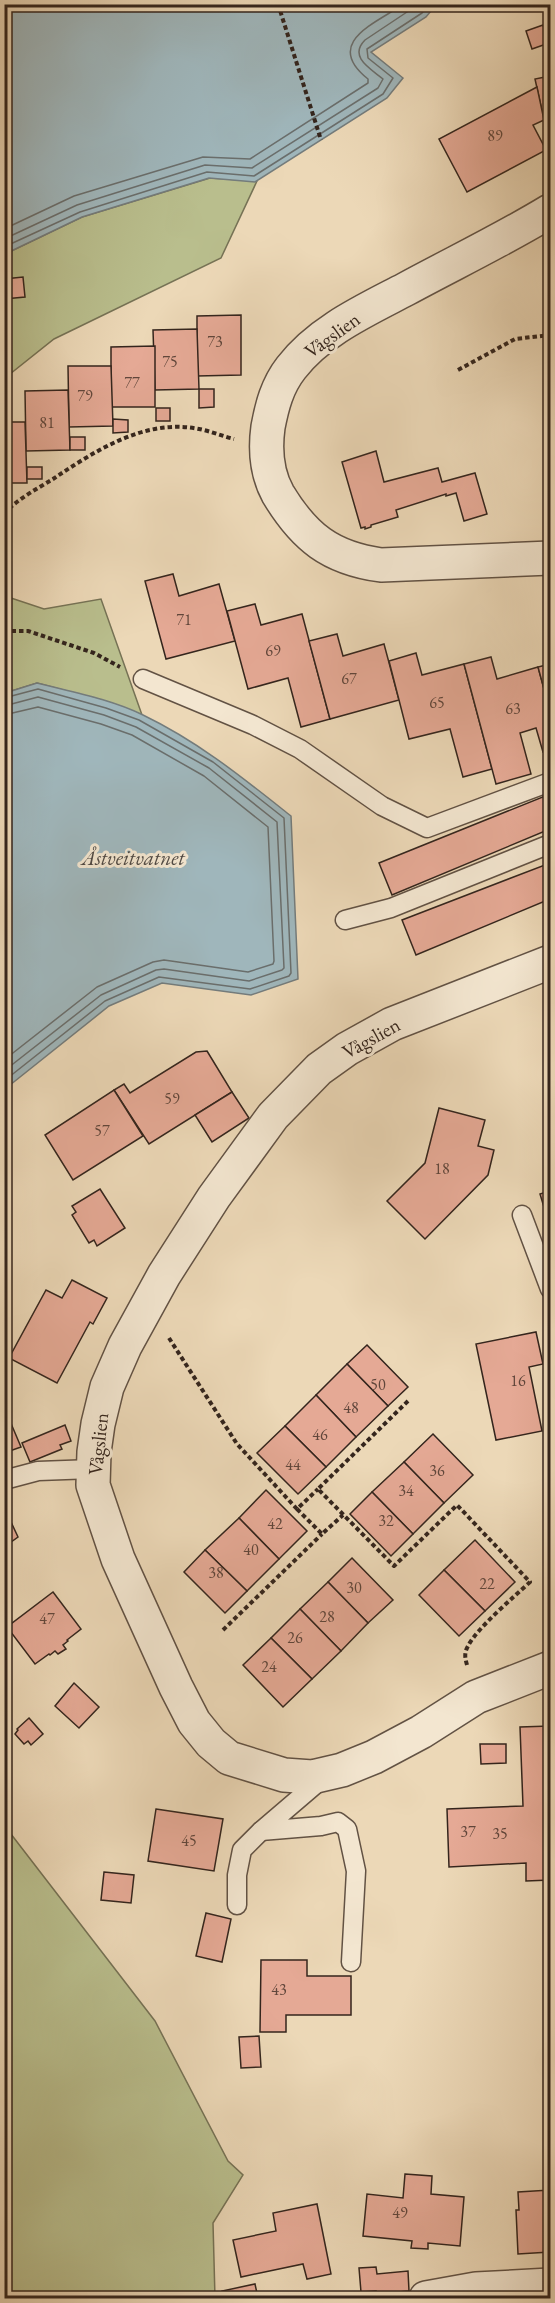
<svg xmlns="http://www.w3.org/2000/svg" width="555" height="2303" font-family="'EB Garamond',serif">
  <rect width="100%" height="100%" fill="#ecd8b7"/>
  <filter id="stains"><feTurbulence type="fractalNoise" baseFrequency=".00333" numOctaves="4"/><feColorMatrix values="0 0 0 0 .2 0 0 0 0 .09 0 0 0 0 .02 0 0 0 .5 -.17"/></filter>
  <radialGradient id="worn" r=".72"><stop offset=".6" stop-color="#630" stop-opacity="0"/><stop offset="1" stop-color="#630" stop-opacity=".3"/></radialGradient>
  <g fill="#b9be8d" stroke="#767255" stroke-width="1.5">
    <polygon points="210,178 257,181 221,258 54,339 5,378 5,254 82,217"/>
    <polygon points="5,596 44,609 101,599 142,715 108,702 37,683 5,693"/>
    <polygon points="4,1825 155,2021 228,2161 243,2175 213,2223 215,2298 5,2298"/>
  </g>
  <g fill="#9fb6bb" stroke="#747c7c" stroke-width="1.5">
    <polygon points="5,4 436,4 436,5 426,17 371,52 403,78 387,98 255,182 209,178 82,217 5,254"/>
    <path d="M37,683C72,692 110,699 143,715C199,742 243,778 291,816L298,979L251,995L162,983L109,1006L5,1089V693Z"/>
  </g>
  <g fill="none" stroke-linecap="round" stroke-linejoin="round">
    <g stroke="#6a6e6c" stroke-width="1.5">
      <path d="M4,229L74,196L203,157L250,159L368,83V79C323,43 374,24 404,4"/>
      <path d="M4,239L77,205L205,165L252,168L378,88L383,79C371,69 348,57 365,40L419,4"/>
      <polyline points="4,247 80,212 207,172 254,176 383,94 393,78 368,58 367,49 422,13 429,4"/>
      <polyline points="4,698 38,689 106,708 139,720 213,762 284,818 291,973 289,976 250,989 159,977 105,1001 4,1081"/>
      <polyline points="4,706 38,697 104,715 136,727 209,768 277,822 284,968 282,970 249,981 164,969 156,970 101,995 4,1071"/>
      <polyline points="4,715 38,707 101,724 132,735 204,776 268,827 274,961 273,964 248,972 164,960 153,962 97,987 4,1060"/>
    </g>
  </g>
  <g fill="#e5a995" stroke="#34251d" stroke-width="1.5">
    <polygon points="543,25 549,43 532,49 526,31"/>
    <polygon points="550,76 550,118 544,120 535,79"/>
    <polygon points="537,87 544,120 533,125 546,150 467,192 439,139"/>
    <polygon points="23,277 25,297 4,299 4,279"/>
    <polygon points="241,315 241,375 197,376 197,316"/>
    <polygon points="197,329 199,389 155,390 153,330"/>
    <polygon points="155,346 155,407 111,407 111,347"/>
    <polygon points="68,366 111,366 113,426 69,427"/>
    <polygon points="199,389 214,389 214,407 199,408"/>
    <polygon points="68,390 70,450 26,451 25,391"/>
    <rect x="156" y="408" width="14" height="13"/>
    <polygon points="113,419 128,420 128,432 113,433"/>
    <polygon points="4,422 25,422 27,483 4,483"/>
    <rect x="70" y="437" width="15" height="13"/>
    <polygon points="376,451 384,482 438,468 442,482 475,473 487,514 464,521 456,493 446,496 446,494 396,510 398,517 371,525 371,527 365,529 365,527 361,528 342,462"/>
    <rect x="27" y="467" width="15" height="12"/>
    <polygon points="173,574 179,596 219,584 235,641 166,659 145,581"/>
    <polygon points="255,604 261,625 302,614 330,719 301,727 288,678 248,689 227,611"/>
    <polygon points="337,634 343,656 384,644 399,700 330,719 309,641"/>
    <polygon points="416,653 422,675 464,664 492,769 463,777 450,729 409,739 389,661"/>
    <polygon points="491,657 497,679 538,667 550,711 550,750 543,752 536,728 520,733 531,774 496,784 464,664"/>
    <polygon points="550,664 550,711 538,667"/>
    <polygon points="550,794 550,829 392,895 379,863"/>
    <polygon points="550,863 550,899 416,955 402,920"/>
    <polygon points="207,1051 232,1092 149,1144 114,1090 124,1084 130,1093 196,1052"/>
    <polygon points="114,1090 143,1136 73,1180 45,1135"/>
    <polygon points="232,1092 249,1118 212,1142 195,1115"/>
    <polygon points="439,1108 485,1120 478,1146 494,1150 488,1175 425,1239 387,1201 425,1163"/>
    <polygon points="100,1189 125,1228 97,1246 94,1240 89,1243 72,1215 76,1212 72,1206"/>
    <polygon points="550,1191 550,1227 540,1194"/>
    <polygon points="550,1228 550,1244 546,1229"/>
    <polygon points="72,1280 107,1298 93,1324 90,1322 57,1383 9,1358 46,1290 62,1298"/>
    <polygon points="536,1332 543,1364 529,1367 542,1431 496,1440 476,1344"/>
    <polygon points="367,1345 408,1387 388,1406 347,1364"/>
    <polygon points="347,1364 388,1406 356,1437 316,1395"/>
    <polygon points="316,1395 356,1437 326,1467 285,1426"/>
    <polygon points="4,1407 21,1447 4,1453"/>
    <polygon points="65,1425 71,1441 60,1445 62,1449 30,1462 22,1443"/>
    <polygon points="285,1426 326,1467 298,1494 257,1453"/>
    <polygon points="433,1434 473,1475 444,1503 404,1462"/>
    <polygon points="404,1462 444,1503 413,1534 372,1492"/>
    <polygon points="266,1490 307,1531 279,1559 239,1518"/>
    <polygon points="372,1492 413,1534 391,1556 350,1514"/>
    <polygon points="4,1507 18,1537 4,1547"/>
    <polygon points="239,1518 279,1559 247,1591 205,1550"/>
    <polygon points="475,1540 515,1582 485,1611 444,1570"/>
    <polygon points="205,1550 247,1591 225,1613 184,1572"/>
    <polygon points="352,1558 393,1600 368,1623 328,1582"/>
    <polygon points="444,1570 485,1611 459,1636 419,1595"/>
    <polygon points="328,1582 368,1623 341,1651 300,1609"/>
    <polygon points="53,1592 81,1629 67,1640 68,1641 63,1645 66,1649 58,1654 55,1651 50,1655 49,1654 35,1664 7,1627"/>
    <polygon points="300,1609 341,1651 312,1679 271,1638"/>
    <polygon points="271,1638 312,1679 283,1707 243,1665"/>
    <polygon points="74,1683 99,1707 79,1728 55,1706"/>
    <polygon points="29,1718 43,1734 31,1745 28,1741 24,1744 15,1734 18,1730 17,1729"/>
    <polygon points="550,1726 550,1880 526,1881 526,1863 449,1867 447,1809 523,1806 520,1727"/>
    <polygon points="480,1744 506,1744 506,1763 481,1764"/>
    <polygon points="156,1809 223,1819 214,1871 148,1861"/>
    <polygon points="104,1872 134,1875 131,1903 101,1900"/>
    <polygon points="206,1913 231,1919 222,1962 196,1956"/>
    <polygon points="261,1960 307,1960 307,1976 351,1976 351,2015 286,2015 286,2032 260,2032"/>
    <polygon points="259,2036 261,2067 241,2068 239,2037"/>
    <polygon points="405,2174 432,2176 431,2194 464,2197 460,2246 428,2243 428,2249 411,2248 412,2241 363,2236 367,2194 403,2198"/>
    <polygon points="550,2190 550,2252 518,2254 516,2210 519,2210 518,2192"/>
    <polygon points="317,2204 331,2274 307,2279 303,2264 241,2277 233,2240 276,2231 273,2213"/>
    <polygon points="376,2267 377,2274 408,2271 409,2291 376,2294 376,2291 361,2292 359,2268"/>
    <polygon points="255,2284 258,2298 224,2298 222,2291"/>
  </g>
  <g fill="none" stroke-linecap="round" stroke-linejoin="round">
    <defs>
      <g id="lane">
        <polyline points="143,679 253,725 300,749 382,806 427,828 550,782"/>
        <polyline points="345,920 391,908 550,844"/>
        <polyline points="522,1215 550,1289"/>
        <polyline points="4,1480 38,1471 93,1469"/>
        <polyline points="323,1778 261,1831 321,1826 338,1822 347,1829 356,1871 351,1962"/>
        <polyline points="237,1905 237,1875 242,1850 261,1831"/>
      </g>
      <g id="street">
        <path d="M550,211C504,239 454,263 406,289C366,310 319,331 291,368C277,386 272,406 268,427C265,449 267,474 278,494C304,537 330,558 381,565L550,558"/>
        <polyline points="550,962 392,1024 347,1049 319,1069 273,1116 214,1197 164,1275 125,1346 107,1387 98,1424 94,1452 93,1485 118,1559 176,1687 194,1722 211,1743 229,1758 284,1775 312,1777 342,1770 374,1757 421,1732 476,1697 550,1668"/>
        <polyline points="426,2298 476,2289 550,2285"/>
      </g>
    </defs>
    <use href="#lane" stroke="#625244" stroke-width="21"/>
    <use href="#street" stroke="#625244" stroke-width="36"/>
    <g stroke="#34251d" stroke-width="4" stroke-dasharray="4.5 3" stroke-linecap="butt">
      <polyline points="278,4 321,140"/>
      <polyline points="458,370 515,339 550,335"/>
      <path d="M4,514C17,499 37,489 53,479C95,451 145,418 199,429C210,431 222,436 234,439"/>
      <polyline points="4,631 28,631 94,653 120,667"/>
      <polyline points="169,1338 237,1444 297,1509 318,1489"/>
      <path d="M408,1401L318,1489L394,1566L457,1505L530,1582C514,1597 477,1628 468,1646C464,1653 465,1658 467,1665"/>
      <polyline points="297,1509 322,1534 343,1515"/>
      <polyline points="223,1630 322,1534"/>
    </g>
    <use href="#lane" stroke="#f3e6d0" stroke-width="18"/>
    <use href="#street" stroke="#f3e6d0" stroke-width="33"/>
  </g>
  <g text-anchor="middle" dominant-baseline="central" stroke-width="6" stroke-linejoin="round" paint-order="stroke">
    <g font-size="16" fill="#60463b">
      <text x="495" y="135">89</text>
      <text x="215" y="341">73</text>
      <text x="170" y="361">75</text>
      <text x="132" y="382">77</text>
      <text x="85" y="395">79</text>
      <text x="47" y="422">81</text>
      <text x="184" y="619">71</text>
      <text x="273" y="650">69</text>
      <text x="349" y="678">67</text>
      <text x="437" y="702">65</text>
      <text x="513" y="708">63</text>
      <text x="172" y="1098">59</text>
      <text x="102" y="1130">57</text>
      <text x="442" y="1168">18</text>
      <text x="518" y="1380">16</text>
      <text x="378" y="1384">50</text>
      <text x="351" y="1407">48</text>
      <text x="320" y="1434">46</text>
      <text x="293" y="1464">44</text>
      <text x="437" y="1470">36</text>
      <text x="406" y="1490">34</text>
      <text x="386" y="1520">32</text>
      <text x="275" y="1523">42</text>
      <text x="251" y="1549">40</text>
      <text x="216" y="1572">38</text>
      <text x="487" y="1583">22</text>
      <text x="354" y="1587">30</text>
      <text x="327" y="1616">28</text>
      <text x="47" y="1618">47</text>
      <text x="295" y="1637">26</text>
      <text x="269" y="1666">24</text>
      <text x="468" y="1831">37</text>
      <text x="500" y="1833">35</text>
      <text x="189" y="1840">45</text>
      <text x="279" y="1989">43</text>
      <text x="400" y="2212">49</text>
    </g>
    <g font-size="20" fill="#34251d" stroke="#f3e6d0">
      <text transform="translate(332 335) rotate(-36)">Vågslien</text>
      <text transform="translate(371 1038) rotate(-29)">Vågslien</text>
      <text transform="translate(98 1444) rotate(-84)">Vågslien</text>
    </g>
    <g font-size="21" font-style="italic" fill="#4f4944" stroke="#f3e6d0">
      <text x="133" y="857">Åstveitvatnet</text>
    </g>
  </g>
  <rect width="555" height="2303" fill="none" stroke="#ecd8b7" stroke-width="24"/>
  <rect x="6" y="6" width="543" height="2291" fill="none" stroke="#34251d" stroke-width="3"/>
  <rect x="12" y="12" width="531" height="2279" fill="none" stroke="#34251d" stroke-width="1.5"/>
  <rect width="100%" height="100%" filter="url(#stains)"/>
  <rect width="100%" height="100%" fill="url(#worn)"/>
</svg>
